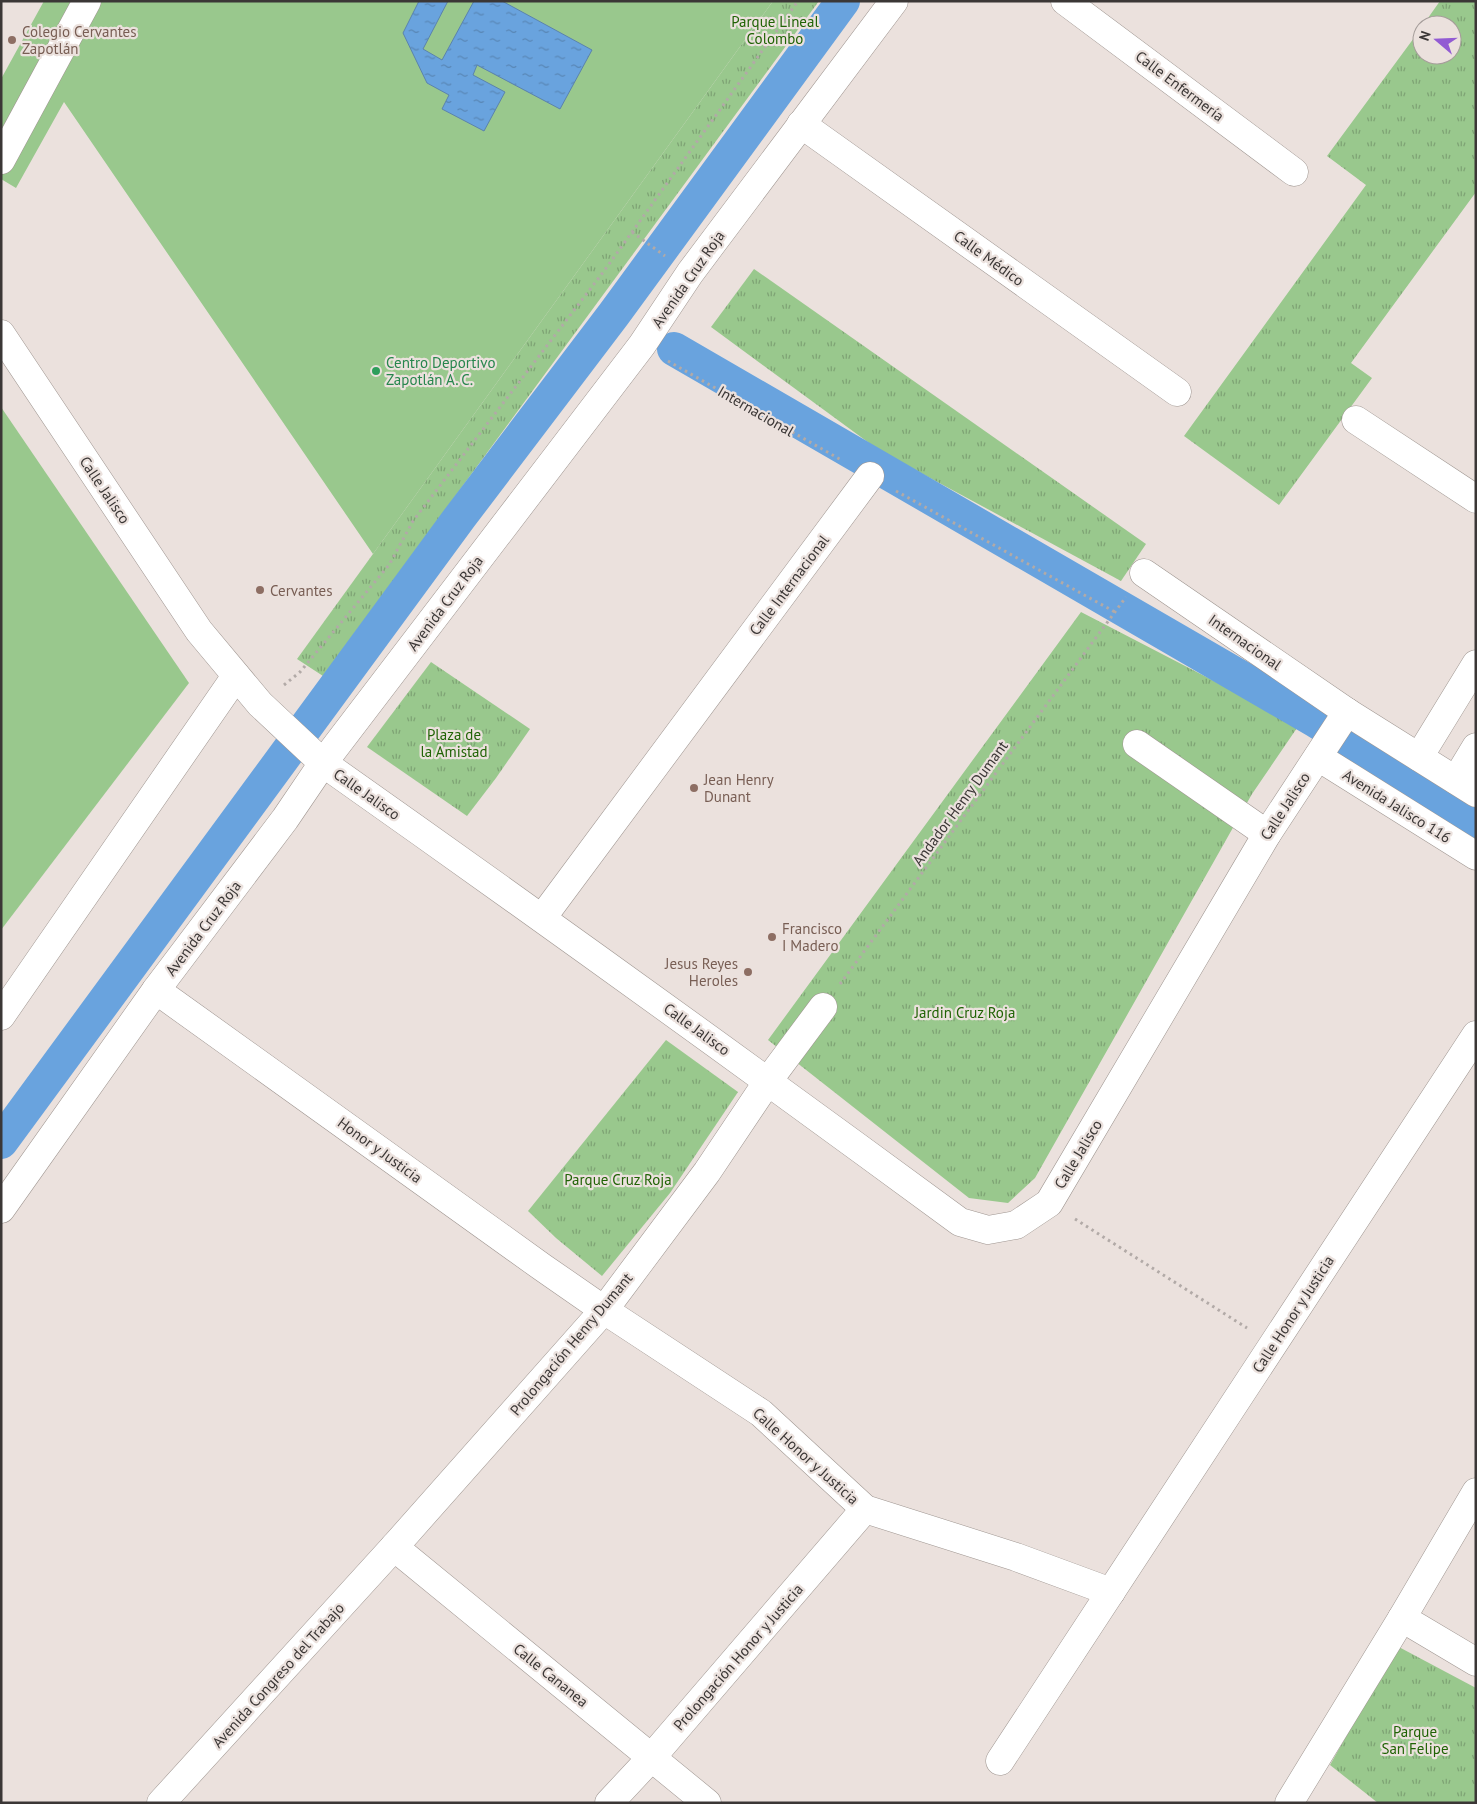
<svg xmlns="http://www.w3.org/2000/svg" width="1477" height="1804" font-family="'PT Sans',sans-serif">
  <defs>
    <pattern id="park-tufts" width="24" height="20" patternUnits="userSpaceOnUse" patternTransform="scale(1.25)"><rect width="24" height="20" fill="#99c88d"/><path d="M3 7l-1-3M5 7V3M7 7l1-3M15 17l-1-3M17 17v-4M19 17l1-3" fill="none" stroke="#7ea374"/></pattern>
    <pattern id="water-ripples" width="26" height="14" patternUnits="userSpaceOnUse" patternTransform="scale(1.25)"><rect width="26" height="14" fill="#69a3de"/><path d="M2 4q2-2 4 0t4 0M15 11q2-2 4 0t4 0" fill="none" stroke="#5886b5"/></pattern>
  </defs>
  <rect width="100%" height="100%" fill="#ebe1dd"/>
  <g fill="#99c88d">
    <polygon points="44,1 773,1 373,554 64,102 16,188 1,179 1,79"/>
    <polygon points="1,407 189,683 1,930"/>
  </g>
  <g fill="url(#park-tufts)">
    <polygon points="773,1 819,1 323,676 297,659"/>
    <polygon points="1440,1 1476,1 1476,192 1351,363 1372,378 1279,505 1184,436 1366,185 1327,156 1422,27 1422,55 1452,55 1452,25 1423,25"/>
    <polygon points="754,269 1146,544 1121,581 880,451 711,327"/>
    <polygon points="1081,612 1299,725 1252,794 1035,1178 1008,1203 969,1198 768,1040"/>
    <polygon points="431,662 530,729 496,778 467,816 367,747"/>
    <polygon points="666,1040 738,1092 670,1193 602,1276 556,1238 528,1211"/>
    <polygon points="1397,1646 1476,1688 1476,1803 1378,1803 1330,1765"/>
  </g>
  <polygon fill="url(#water-ripples)" stroke="#5b83ac" points="419,1 448,1 423,49 442,60 474,1 502,1 592,50 560,109 477,65 473,75 505,92 484,131 442,109 449,95 427,83 403,33"/>
  <g fill="none" stroke-linecap="round" stroke-linejoin="round">
    <g stroke="#69a3de" stroke-width="34">
      <polyline points="674,349 1316,721 1476,821"/>
      <polyline points="1,1142 460,517 614,314 843,1"/>
    </g>
    <defs>
      <g id="minor">
        <polyline points="1065,1 1294,172"/>
        <polyline points="801,124 1177,392"/>
        <polyline points="1,160 87,1"/>
        <path d="M1,334L199,631L260,704L323,763C537,914 749,1067 960,1222L988,1230L1016,1225L1049,1203L1267,834L1347,712"/>
        <polyline points="1356,420 1476,499"/>
        <polyline points="1144,573 1347,712 1476,793"/>
        <polyline points="1137,744 1267,834"/>
        <polyline points="1318,757 1476,856"/>
        <polyline points="1419,757 1476,664"/>
        <polyline points="1456,780 1476,747"/>
        <polyline points="542,918 870,476"/>
        <polyline points="156,990 542,1267 604,1310 761,1413 865,1509 1016,1557 1111,1592"/>
        <polyline points="1,1016 236,676"/>
        <polyline points="1,1209 156,990 285,819 323,763 642,345 690,273 894,1"/>
        <polyline points="394,1547 707,1803"/>
        <polyline points="1402,1618 1476,1662"/>
        <polyline points="1000,1761 1476,1035"/>
        <polyline points="161,1803 394,1547 604,1310 707,1172 768,1081 823,1007"/>
        <polyline points="609,1803 651,1758 865,1509"/>
        <polyline points="1289,1803 1402,1618 1476,1492"/>
      </g>
    </defs>
    <use href="#minor" stroke="#9f9691" stroke-width="29"/>
    <g stroke="#b2aaa7" stroke-width="3" stroke-dasharray="2.5 4" stroke-linecap="butt">
      <polyline points="632,232 665,256"/>
      <polyline points="668,361 843,461"/>
      <polyline points="896,491 1115,612"/>
      <polyline points="284,685 300,672 389,565 413,521 604,271 798,1"/>
      <polyline points="840,984 1126,597"/>
      <polyline points="1075,1219 1247,1328"/>
    </g>
    <use href="#minor" stroke="#fff" stroke-width="28"/>
  </g>
  <g fill="#8d6e63" stroke="#ebe1dd" stroke-width="2">
    <circle cx="12" cy="40" r="5"/>
    <circle cx="260" cy="590" r="5"/>
    <circle cx="694" cy="788" r="5"/>
    <circle cx="772" cy="937" r="5"/>
    <circle cx="748" cy="972" r="5"/>
  </g>
  <circle fill="#2e9e5b" stroke="#ebe1dd" stroke-width="2" cx="376" cy="371" r="5"/>
  <g text-anchor="middle" dominant-baseline="central" stroke-width="4.5" stroke-linejoin="round" paint-order="stroke">
    <g font-size="15" fill="#206305" stroke="#ebe1dd">
      <text x="775" y="21">Parque Lineal<tspan x="775" dy="17">Colombo</tspan></text>
      <text x="454" y="734">Plaza de<tspan x="454" dy="17">la Amistad</tspan></text>
      <text x="965" y="1012">Jardin Cruz Roja</text>
      <text x="618" y="1179">Parque Cruz Roja</text>
      <text x="1415" y="1731">Parque<tspan x="1415" dy="17">San Felipe</tspan></text>
    </g>
    <g font-size="15" fill="#785e54" stroke="#ebe1dd" text-anchor="start">
      <text x="22" y="31">Colegio Cervantes<tspan x="22" dy="17">Zapotlán</tspan></text>
      <text x="270" y="590">Cervantes</text>
      <text x="704" y="779">Jean Henry<tspan x="704" dy="17">Dunant</tspan></text>
      <text x="782" y="928">Francisco<tspan x="782" dy="17">I Madero</tspan></text>
      <text x="738" y="963" text-anchor="end">Jesus Reyes<tspan x="738" dy="17">Heroles</tspan></text>
    </g>
    <g font-size="15" fill="#3b3736" stroke="#ebe1dd">
      <text transform="translate(1180 86) rotate(37)">Calle Enfermería</text>
      <text transform="translate(989 258) rotate(36)">Calle Médico</text>
      <text transform="translate(688 279) rotate(-55)">Avenida Cruz Roja</text>
      <text transform="translate(756 411) rotate(30)">Internacional</text>
      <text transform="translate(105 490) rotate(56)">Calle Jalisco</text>
      <text transform="translate(789 585) rotate(-53)">Calle Internacional</text>
      <text transform="translate(445 603) rotate(-53)">Avenida Cruz Roja</text>
      <text transform="translate(1245 642) rotate(35)">Internacional</text>
      <text transform="translate(367 794) rotate(35)">Calle Jalisco</text>
      <text transform="translate(960 803) rotate(-54)">Andador Henry Dumant</text>
      <text transform="translate(1285 806) rotate(-57)">Calle Jalisco</text>
      <text transform="translate(1397 806) rotate(32)">Avenida Jalisco 116</text>
      <text transform="translate(203 928) rotate(-53)">Avenida Cruz Roja</text>
      <text transform="translate(697 1029) rotate(36)">Calle Jalisco</text>
      <text transform="translate(380 1150) rotate(36)">Honor y Justicia</text>
      <text transform="translate(1078 1154) rotate(-59)">Calle Jalisco</text>
      <text transform="translate(1293 1314) rotate(-57)">Calle Honor y Justicia</text>
      <text transform="translate(571 1344) rotate(-50)">Prolongación Henry Dumant</text>
      <text transform="translate(806 1456) rotate(42)">Calle Honor y Justicia</text>
      <text transform="translate(738 1657) rotate(-49)">Prolongación Honor y Justicia</text>
      <text transform="translate(278 1675) rotate(-48)">Avenida Congreso del Trabajo</text>
      <text transform="translate(551 1675) rotate(39)">Calle Cananea</text>
    </g>
    <g font-size="15" fill="#27864d" stroke="#ebe1dd" text-anchor="start">
      <text x="386" y="362">Centro Deportivo<tspan x="386" dy="17">Zapotlán A. C.</tspan></text>
    </g>
  </g>
  <rect width="1477" height="1804" fill="none" stroke="#3b3736" stroke-width="5"/>
  <g transform="translate(1437 40) rotate(289)"><circle r="24" fill="#ebe1dd" stroke="#a59d9a"/>
  <path d="M0-4L9 19L0 12L-9 19Z" fill="#925bd3"/>
  <text y="-8" font-size="14" font-weight="bold" text-anchor="middle" fill="#3b3736">N</text>
  </g>
</svg>
